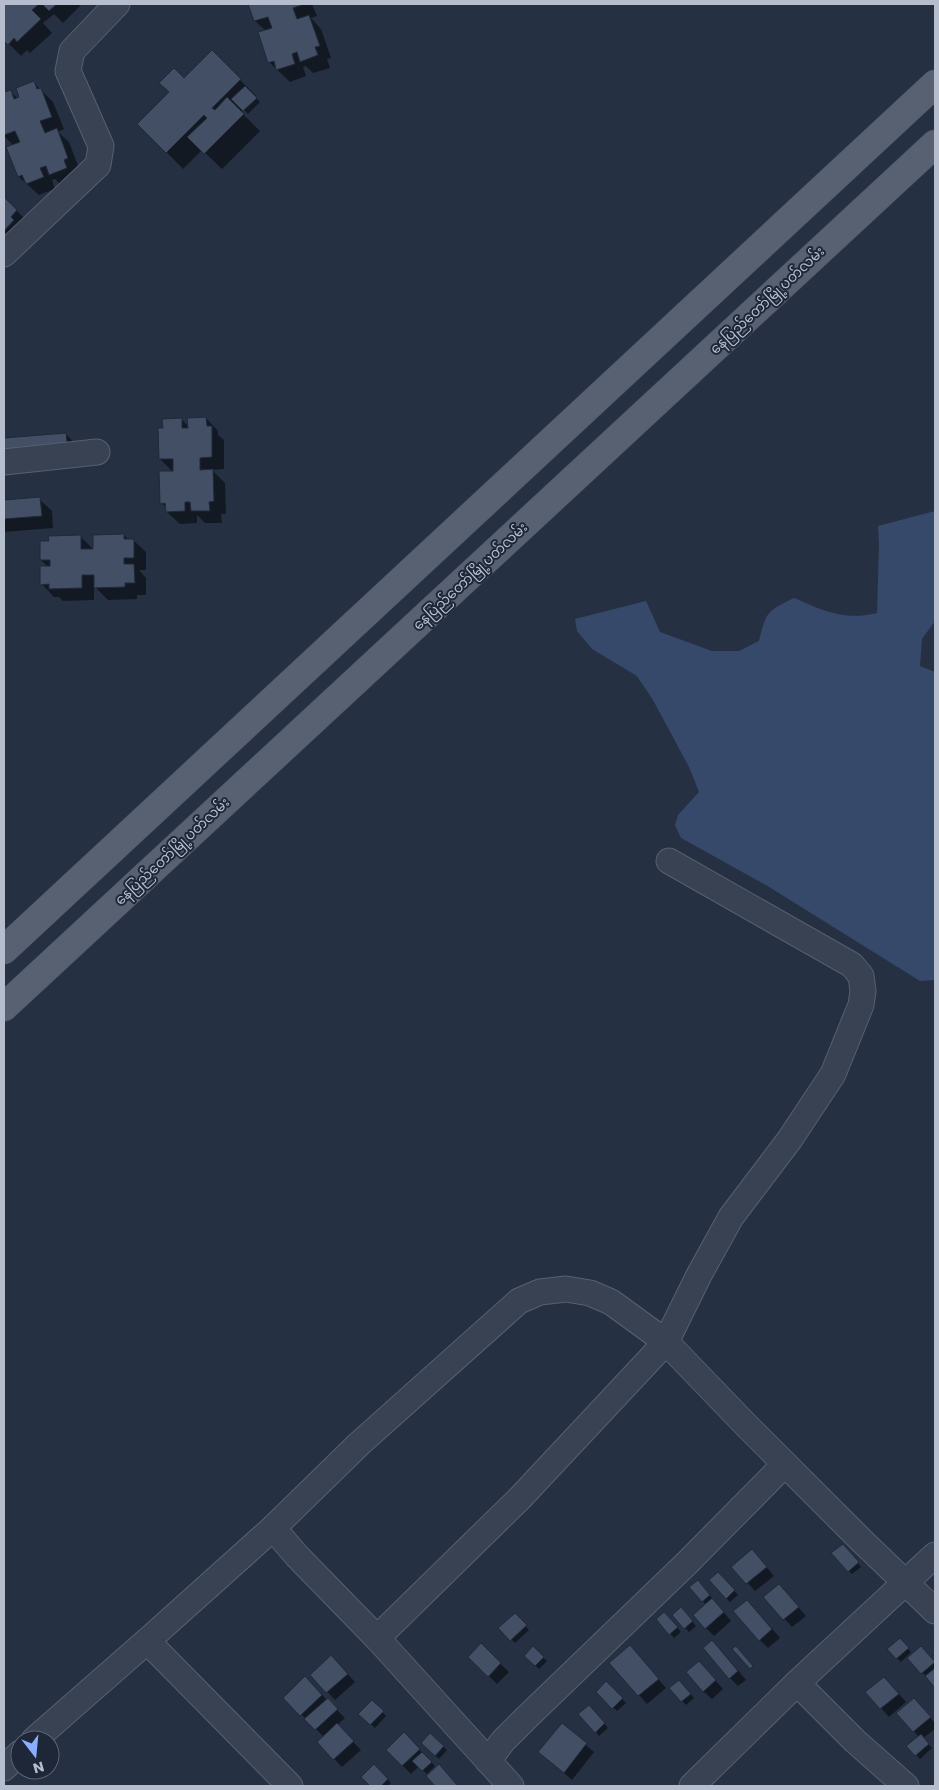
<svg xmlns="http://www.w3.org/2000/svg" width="939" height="1790" font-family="Poppins,'Noto Sans Myanmar',sans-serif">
  <rect width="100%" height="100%" fill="#253043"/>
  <path fill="#37496b" d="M935,511V621L922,639L920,666L935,672V980L920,981L766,885L681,838L675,825L678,815L699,792L689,767L653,700L637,676L592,649L577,631L575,619L646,601L660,632L712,651H739L759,641C766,612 767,611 794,598C824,611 844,621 877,613L879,544L878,526Z"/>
  <g fill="#0007">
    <polygon points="4,4 82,4 63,23 54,14 43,23 52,33 30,53 27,50 21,56 4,39"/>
    <polygon points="249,4 312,4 317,16 311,18 321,29 331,58 327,59 330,68 313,73 306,66 303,67 306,76 290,82 270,63 260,33 266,31 255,21"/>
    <polygon points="212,52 256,96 255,97 260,102 248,114 243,109 241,112 260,131 222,169 202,150 183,169 139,124"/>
    <polygon points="33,82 53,102 64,129 58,132 69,142 80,171 63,187 55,179 52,180 55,189 39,195 19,177 8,148 14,146 4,136 4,94 10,91 18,99"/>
    <polygon points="4,198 29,223 4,252"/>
    <polygon points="206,418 218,431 218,435 224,440 224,469 212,470 225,483 226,514 221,514 222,523 205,523 197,515 197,523 180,524 167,512 167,509 162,503 173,472 160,459 164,429 181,419 189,427"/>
    <polygon points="66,434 78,447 4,469 4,439"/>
    <polygon points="39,499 52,511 53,528 4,532 4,502"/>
    <polygon points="124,535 129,540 133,540 146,552 146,570 139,570 146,578 146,595 137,595 137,599 108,600 94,586 94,600 63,601 59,597 54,597 42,584 48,567 41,560 50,542 80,536 94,550"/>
    <polygon points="846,1549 861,1567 852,1574 849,1571"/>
    <polygon points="760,1559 774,1576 755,1591 733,1567"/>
    <polygon points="722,1577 738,1595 730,1602 726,1598"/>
    <polygon points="702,1586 731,1621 714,1636 706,1628 706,1605 703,1601"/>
    <polygon points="787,1594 806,1616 792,1627 765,1598"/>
    <polygon points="755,1609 780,1638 768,1648 760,1640"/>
    <polygon points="684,1612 696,1626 689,1632 673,1615"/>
    <polygon points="515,1614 529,1630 515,1643 500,1628"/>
    <polygon points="668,1617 681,1632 674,1638 658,1619"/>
    <polygon points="903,1643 911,1652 901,1662 897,1658"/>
    <polygon points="481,1645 509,1672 497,1684 470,1657"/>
    <polygon points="533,1648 547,1661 539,1669 526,1656"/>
    <polygon points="921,1648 935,1662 935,1686 909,1658"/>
    <polygon points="720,1649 746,1680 738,1686 730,1678"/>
    <polygon points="638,1655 666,1688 647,1704 611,1663"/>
    <polygon points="339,1665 355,1682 335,1700 312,1675"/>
    <polygon points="707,1671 723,1689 712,1699 703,1691"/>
    <polygon points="305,1678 345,1718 337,1725 361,1750 342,1767 318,1742 324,1737 285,1698"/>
    <polygon points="606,1683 626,1703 617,1711 597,1692"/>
    <polygon points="683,1685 694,1698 686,1705 671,1688"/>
    <polygon points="892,1686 906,1702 889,1717 867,1692"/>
    <polygon points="372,1702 386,1716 375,1728 360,1714"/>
    <polygon points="922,1708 935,1723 935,1729 923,1738 932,1748 920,1759 908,1746 919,1737 898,1713"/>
    <polygon points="593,1710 608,1728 599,1736 596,1732"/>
    <polygon points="562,1725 594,1752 572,1780 540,1752"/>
    <polygon points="404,1734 435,1766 427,1774 419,1766 411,1774 387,1750"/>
    <polygon points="431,1735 447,1750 439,1759 423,1743"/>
    <polygon points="374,1766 391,1783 388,1786 372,1786 362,1777"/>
  </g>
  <g fill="#434f65" stroke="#20293a">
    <polygon points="4,4 39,4 32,10 41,19 17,42 14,38 8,45 4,41"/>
    <polygon points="42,4 57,4 49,11"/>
    <polygon points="248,4 305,4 293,8 297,19 309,15 320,46 315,47 318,55 300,62 297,52 292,54 295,64 276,70 274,61 268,63 258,32 272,28 268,17 254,21"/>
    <polygon points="212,50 241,79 212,108 215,110 227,97 244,114 204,154 187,137 207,118 204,115 166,153 137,124 169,92 159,83 174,68 184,78"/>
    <polygon points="34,81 37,89 41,88 52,117 40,121 45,133 57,128 68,158 64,160 67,168 49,175 46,166 40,168 44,177 26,184 22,175 18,177 6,147 20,142 15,131 4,135 4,92 11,90 14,99 19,97 16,88"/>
    <polygon points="245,86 257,98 243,111 231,99"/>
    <polygon points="4,197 17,210 11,217 14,220 4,231"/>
    <polygon points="206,417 207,426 212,426 212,457 200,458 200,470 213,469 214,501 209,502 210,511 191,511 190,502 185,502 185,511 166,512 165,503 160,504 159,471 173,471 173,459 159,459 158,428 163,428 162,419 182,418 182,428 188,428 187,418"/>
    <polygon points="66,433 68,451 4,456 4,438"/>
    <polygon points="40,497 42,516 4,519 4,500"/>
    <polygon points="124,534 124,539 134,539 134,558 124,558 124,564 134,564 135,583 125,583 125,587 94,588 94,575 82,575 82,588 49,589 49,584 40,585 40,566 50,566 50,560 40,560 40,541 49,541 48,536 81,535 81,549 93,549 93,535"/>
    <polygon points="843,1544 859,1562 848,1572 831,1553"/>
    <polygon points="752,1549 767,1567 746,1584 731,1567"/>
    <polygon points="718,1572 735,1590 726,1599 709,1580"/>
    <polygon points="698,1580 710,1595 702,1602 689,1587"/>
    <polygon points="779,1584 799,1607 783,1620 763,1597"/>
    <polygon points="712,1598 724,1612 705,1629 693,1615"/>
    <polygon points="747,1600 772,1629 759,1641 733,1611"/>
    <polygon points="681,1607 693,1621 684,1629 672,1615"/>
    <polygon points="664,1612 678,1627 669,1635 656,1619"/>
    <polygon points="515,1613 527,1625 510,1641 498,1628"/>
    <polygon points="900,1638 909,1648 896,1659 887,1649"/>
    <polygon points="712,1640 738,1671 729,1679 703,1648"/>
    <polygon points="481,1643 501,1663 488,1677 468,1657"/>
    <polygon points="630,1645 659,1679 638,1696 609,1663"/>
    <polygon points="533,1646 544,1657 535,1666 524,1656"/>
    <polygon points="736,1646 753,1666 750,1669 732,1649"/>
    <polygon points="921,1646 935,1662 921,1674 907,1658"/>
    <polygon points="331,1655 348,1674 326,1693 310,1675"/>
    <polygon points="699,1661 716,1680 703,1692 686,1672"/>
    <polygon points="935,1668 935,1688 925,1676"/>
    <polygon points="305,1676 322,1695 300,1716 283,1698"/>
    <polygon points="884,1677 899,1694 880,1709 865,1692"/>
    <polygon points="679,1680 691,1694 681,1702 669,1688"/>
    <polygon points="606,1681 623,1698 612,1709 596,1692"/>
    <polygon points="328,1698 338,1709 315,1730 304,1719"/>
    <polygon points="914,1698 931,1717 913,1732 896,1713"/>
    <polygon points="372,1700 384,1711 370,1725 358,1714"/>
    <polygon points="589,1705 605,1723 595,1733 578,1714"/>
    <polygon points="337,1723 354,1741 333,1760 317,1742"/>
    <polygon points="562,1723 587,1743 564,1773 538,1752"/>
    <polygon points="404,1732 420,1749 402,1766 386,1750"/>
    <polygon points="430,1733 444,1746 435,1756 421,1743"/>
    <polygon points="921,1734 929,1744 915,1756 906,1746"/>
    <polygon points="422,1752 432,1762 422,1771 412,1761"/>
    <polygon points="374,1764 388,1779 381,1786 370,1786 361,1777"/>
    <polygon points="439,1764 457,1785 456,1786 435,1786 426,1776"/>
  </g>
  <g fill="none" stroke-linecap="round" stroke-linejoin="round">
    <defs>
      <g id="minor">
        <polyline points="4,254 98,165 101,146 68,71 72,51 117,4"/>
        <polyline points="4,462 97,452"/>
        <polyline points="273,1528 297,1556 377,1638 511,1786"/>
        <polyline points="377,1638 521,1497 666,1342 699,1275 731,1217 790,1139 833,1074 861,1005 863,991 861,976 852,965 669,861"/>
        <polyline points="147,1641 273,1528 359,1444 519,1301 540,1292 566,1289 590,1293 611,1302 666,1342 745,1424 862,1541 935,1611"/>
        <polyline points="797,1683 855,1741 906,1786"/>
        <polyline points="34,1740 147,1641 290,1786"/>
        <polyline points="488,1761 503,1741 526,1718 686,1564 785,1464"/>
        <polyline points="4,1768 20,1753"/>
        <polyline points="692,1786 797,1683 935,1555"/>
      </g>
      <g id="major">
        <polyline points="4,950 935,84"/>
        <polyline points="4,1007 935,144"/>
      </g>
    </defs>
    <use href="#minor" stroke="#576070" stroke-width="27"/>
    <use href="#major" stroke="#434b5c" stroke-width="29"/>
    <use href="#minor" stroke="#394252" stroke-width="25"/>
    <use href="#major" stroke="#576172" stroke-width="28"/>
  </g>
  <g text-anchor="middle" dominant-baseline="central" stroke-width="4" stroke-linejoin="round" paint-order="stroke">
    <g font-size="14" fill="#b6bdcc" stroke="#1e2738">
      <text transform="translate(767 300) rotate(-43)">နေပြည်တော်မြို့ပတ်လမ်း</text>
      <text transform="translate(470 576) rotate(-43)">နေပြည်တော်မြို့ပတ်လမ်း</text>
      <text transform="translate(172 851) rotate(-43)">နေပြည်တော်မြို့ပတ်လမ်း</text>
    </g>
  </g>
  <rect width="939" height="1790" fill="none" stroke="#b6bdcc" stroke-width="10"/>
  <g transform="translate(35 1755) rotate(164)"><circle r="24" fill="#1e2738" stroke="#5b6373"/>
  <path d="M0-4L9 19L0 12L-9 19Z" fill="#8aaffe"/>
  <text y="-8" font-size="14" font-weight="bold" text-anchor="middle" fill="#b6bdcc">N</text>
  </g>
</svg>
